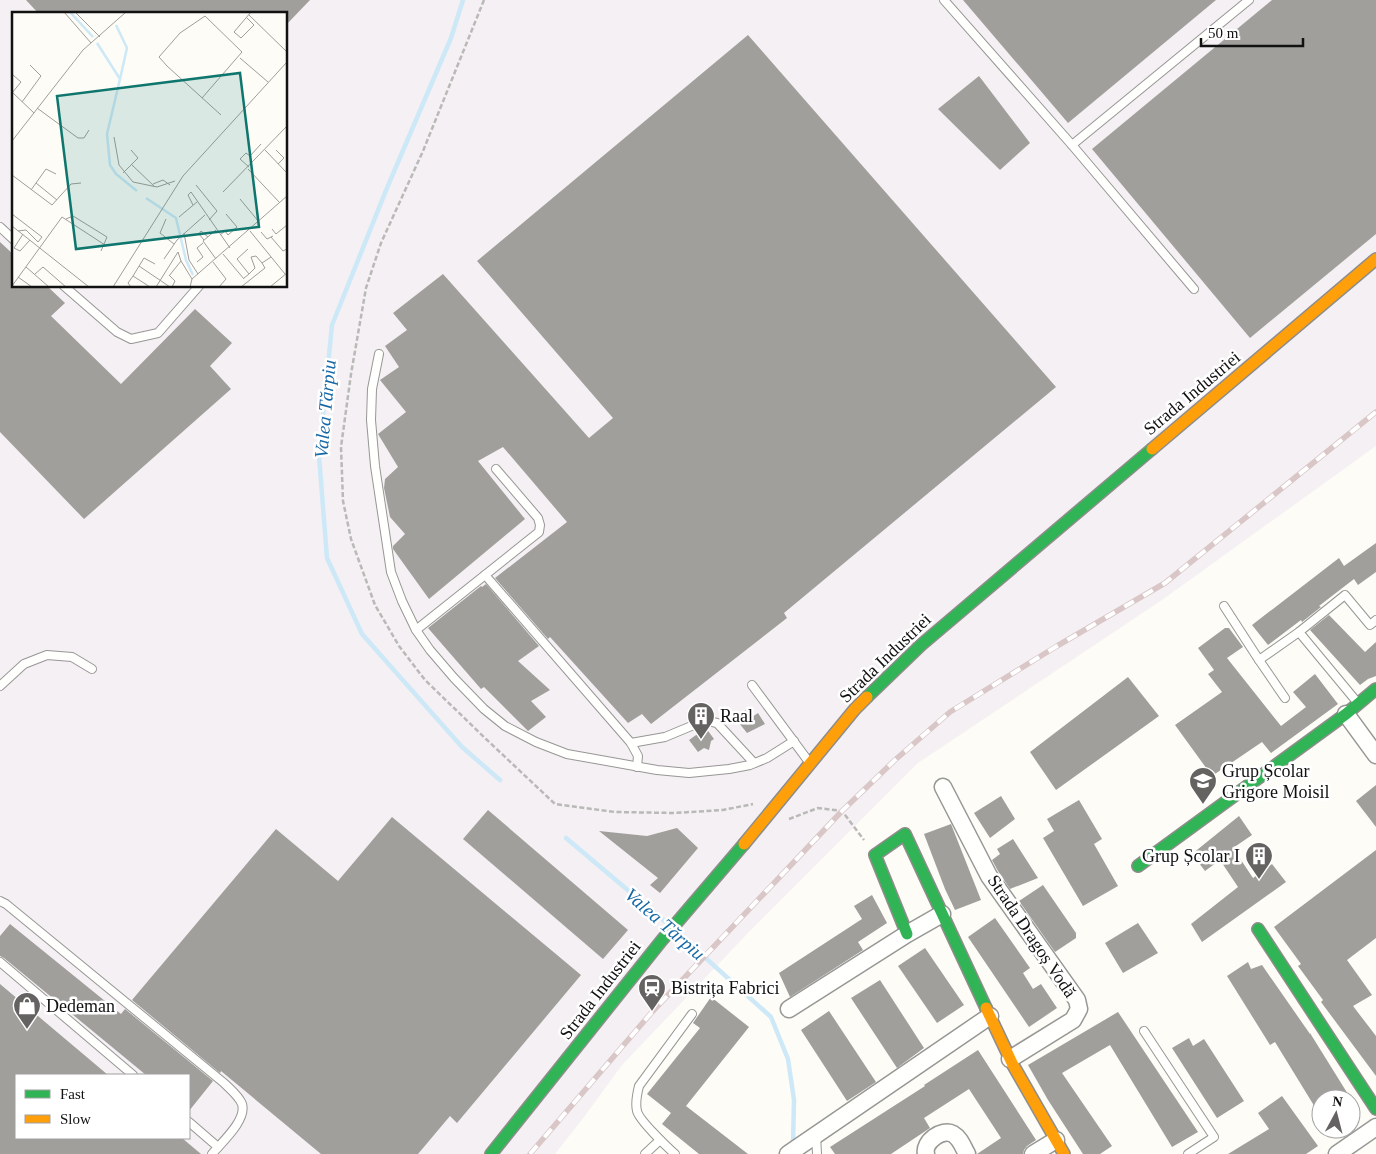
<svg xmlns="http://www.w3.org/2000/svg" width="1376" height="1154" font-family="Georgia,serif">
  <rect width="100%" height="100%" fill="#fdfcf7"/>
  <path fill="#f5f0f3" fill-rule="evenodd" d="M0,0H1376V446L1162,600L918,763L748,933L622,1065L584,1117L555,1154H0ZM14,14H286V286H14ZM16,1075H189V1138H16Z"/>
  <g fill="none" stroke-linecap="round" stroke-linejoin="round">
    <g stroke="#cde8f7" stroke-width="4.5">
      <polyline points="463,0 451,38 387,188 332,325 319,456 327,558 362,634 462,747 500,780"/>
      <polyline points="566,838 668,924"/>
      <polyline points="678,933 771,1017 788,1059 794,1100 793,1145"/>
    </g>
  </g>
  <g fill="#a19f9c">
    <polygon points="26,0 310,0 286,25 286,14 39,14"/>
    <polygon points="963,0 1216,0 1068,123"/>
    <polygon points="1272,0 1376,0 1376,234 1250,338 1092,149"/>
    <polygon points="748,35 1056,387 784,613 787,618 651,724 642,714 628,723 550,637 548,639 495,578 567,522 503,447 478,461 525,519 429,599 393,549 393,546 405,534 390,517 384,488 385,479 398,467 378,434 406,412 380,380 399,367 385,346 407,330 393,313 443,274 589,438 613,418 477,261"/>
    <polygon points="979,76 1030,143 1000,170 938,109"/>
    <polygon points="0,242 14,255 14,286 47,286 65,303 51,316 121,384 195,309 232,343 210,366 231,389 84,519 0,432"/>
    <polygon points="1376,543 1376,572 1358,585 1354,579 1319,606 1321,607 1302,622 1301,620 1268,645 1252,625 1339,558 1344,566"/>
    <polygon points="486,584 539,646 518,661 550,690 531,701 546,717 528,731 484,687 481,689 428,628 481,586 482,587"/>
    <polygon points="1329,615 1365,652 1376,642 1376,676 1368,679 1360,685 1310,630"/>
    <polygon points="1225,628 1229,628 1243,647 1227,658 1281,726 1306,707 1293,692 1315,674 1338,704 1271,753 1262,742 1212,776 1175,725 1222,692 1208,674 1214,670 1198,648"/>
    <polygon points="1128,677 1159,716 1056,790 1030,752"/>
    <polygon points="747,709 752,717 758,713 765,724 747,733 735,718"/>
    <polygon points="706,728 714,739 711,741 709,750 704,748 698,752 689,740"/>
    <polygon points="1376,785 1376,827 1356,801"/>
    <polygon points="1001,796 1015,819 990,838 974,813"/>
    <polygon points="1079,800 1102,839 1094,844 1118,886 1083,906 1043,838 1054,831 1047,819"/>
    <polygon points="488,810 628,930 603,959 463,839"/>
    <polygon points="1239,816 1252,835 1233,848 1253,878 1272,864 1286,882 1202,942 1191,924 1238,887 1220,860 1205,871 1192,854"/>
    <polygon points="392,817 581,975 457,1123 450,1116 418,1154 321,1154 221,1071 220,1073 132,1000 276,829 338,881"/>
    <polygon points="951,824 981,900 955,910 945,889 924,834"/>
    <polygon points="677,828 698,848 660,893 650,885 658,878 599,831 647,836"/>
    <polygon points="1013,839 1038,878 1010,889 998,871 992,860 1000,854 997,849"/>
    <polygon points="1376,850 1376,938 1347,960 1372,995 1353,1006 1376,1036 1376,1076 1321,1002 1323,1000 1298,966 1301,964 1274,927"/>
    <polygon points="1043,885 1076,933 1076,938 1055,952 1019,901"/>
    <polygon points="872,895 887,923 858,942 863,950 790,997 779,973 862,919 854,906"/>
    <polygon points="995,918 1030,968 1023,973 1033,989 1041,984 1057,1008 1029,1027 968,937"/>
    <polygon points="1138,923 1158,953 1123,973 1105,943"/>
    <polygon points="10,924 121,1014 125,1009 213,1081 189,1111 189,1075 146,1075 4,958 0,956 0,936"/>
    <polygon points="925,948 964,1005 937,1023 898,966"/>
    <polygon points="1248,962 1251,969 1262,965 1310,1034 1310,1033 1351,1099 1321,1099 1321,1117 1275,1042 1270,1045 1227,976"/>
    <polygon points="880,980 924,1048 897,1068 851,998"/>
    <polygon points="0,984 108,1075 16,1075 16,1138 182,1138 201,1154 0,1154"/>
    <polygon points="711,997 749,1027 686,1106 748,1154 699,1154 662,1124 671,1113 647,1094 700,1028 693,1023"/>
    <polygon points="829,1011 876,1082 847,1101 801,1030"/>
    <polygon points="1118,1012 1198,1132 1172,1147 1110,1045 1062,1073 1112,1146 1100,1154 1083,1154 1048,1100 1028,1065"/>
    <polygon points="1189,1038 1193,1046 1204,1039 1244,1101 1217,1118 1172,1048"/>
    <polygon points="978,1050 1036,1140 1027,1146 1024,1150 1023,1154 977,1154 1001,1138 969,1089 924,1118 930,1128 891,1154 835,1154 830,1147 925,1086 924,1085"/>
    <polygon points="1282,1096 1318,1146 1306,1154 1228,1154 1269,1129 1258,1113"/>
  </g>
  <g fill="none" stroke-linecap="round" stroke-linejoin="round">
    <defs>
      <g id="lane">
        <polyline points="944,0 1072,145 1194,289"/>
        <polyline points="1072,145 1249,0"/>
        <polyline points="0,227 14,240"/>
        <polyline points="64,286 117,332 131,339 158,333 199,286"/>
        <polyline points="379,354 372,389 371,420 375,466 391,572 402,601 416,630 430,650 454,678 484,709 505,726 536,742 567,754 657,770 689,773 729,769 750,765 767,758 794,741"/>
        <polyline points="485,575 631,743 638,756 637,767"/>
        <polyline points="1224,606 1259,660"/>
        <polyline points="416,630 539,532 540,525 538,518 496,469"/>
        <polyline points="752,685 809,762"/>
        <polyline points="0,686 24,664 47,655 72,657 92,669"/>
        <polyline points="1285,698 1259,660 1299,632"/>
        <polyline points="1357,702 1299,632 1345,595 1370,625 1376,620"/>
        <polyline points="631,743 665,737 701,722 708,721 717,723 754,763"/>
        <path d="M0,901L6,904L224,1083C230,1089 239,1096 242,1104C247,1120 222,1142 212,1154"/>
        <polyline points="0,962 133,1075"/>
        <polyline points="1144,1031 1214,1137 1188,1154"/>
        <polyline points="189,1122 218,1147"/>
        <polyline points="816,1135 817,1154"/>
        <polyline points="645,1154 660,1140"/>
        <path d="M675,1154C667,1147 639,1120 637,1111C635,1103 637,1094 639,1086L692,1014"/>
      </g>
      <g id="street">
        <polyline points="1346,714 1376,755"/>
        <polyline points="943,787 989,876 1077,1000 1079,1009 1073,1020 1010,1059"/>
        <polyline points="789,1009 907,934 942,914"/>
        <polyline points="788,1154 990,1016"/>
        <path d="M926,1154C923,1142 942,1128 953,1134C960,1138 963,1147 967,1154"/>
        <polyline points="1033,1154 1056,1140"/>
        <polyline points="1337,1154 1376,1127"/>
      </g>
      <g id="fast">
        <polyline points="867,697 921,645 1152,449"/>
        <polyline points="1138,866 1346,714 1376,689"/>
        <polyline points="1258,929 1376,1109"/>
        <polyline points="907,934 875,855 905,834 986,1008"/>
        <polyline points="491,1154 662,940 744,844"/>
      </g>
      <g id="slow">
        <polyline points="1152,449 1376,259"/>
        <polyline points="744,844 855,709 867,697"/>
        <polyline points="986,1008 1013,1065 1064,1154"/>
      </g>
    </defs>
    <use href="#lane" stroke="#979795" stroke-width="10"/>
    <use href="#street" stroke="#979795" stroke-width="19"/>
    <use href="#fast" stroke="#8e8d8b" stroke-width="14"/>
    <use href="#slow" stroke="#8e8d8b" stroke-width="14"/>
    <g stroke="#b9b9b8" stroke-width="2.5" stroke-dasharray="5 2.5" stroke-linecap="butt">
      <polyline points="484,0 423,151 381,243 366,288 351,374 341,447 343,501 351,539 375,605 399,646 425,680 486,739 555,804 615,812 674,813 723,810 753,804"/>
      <polyline points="789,819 818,808 842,811 864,840"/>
    </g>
    <use href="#lane" stroke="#fffffe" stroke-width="8"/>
    <use href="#street" stroke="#fffffe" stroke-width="16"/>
    <use href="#fast" stroke="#30b455" stroke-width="11"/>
    <use href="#slow" stroke="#ff9f0a" stroke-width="11"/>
    <defs>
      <polyline id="rail" points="530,1154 652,1012 842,811 895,760 950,712 1057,646 1165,583 1376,412"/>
    </defs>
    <use href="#rail" stroke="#d9c6c7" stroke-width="5.5"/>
    <use href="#rail" stroke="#fff" stroke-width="4" stroke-dasharray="11" stroke-linecap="butt"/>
  </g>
  <defs>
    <symbol id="building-pin" viewBox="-11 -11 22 30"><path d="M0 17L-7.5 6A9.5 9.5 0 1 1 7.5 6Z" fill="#646362" stroke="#fff"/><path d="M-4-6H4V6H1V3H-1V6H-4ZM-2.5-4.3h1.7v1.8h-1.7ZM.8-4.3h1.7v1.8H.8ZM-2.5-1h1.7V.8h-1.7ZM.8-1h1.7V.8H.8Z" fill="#fff"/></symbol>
    <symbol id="university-pin" viewBox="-11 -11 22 30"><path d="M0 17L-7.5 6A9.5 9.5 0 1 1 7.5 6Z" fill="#646362" stroke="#fff"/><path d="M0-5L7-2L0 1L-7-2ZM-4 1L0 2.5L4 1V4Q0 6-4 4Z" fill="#fff"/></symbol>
    <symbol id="station-pin" viewBox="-11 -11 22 30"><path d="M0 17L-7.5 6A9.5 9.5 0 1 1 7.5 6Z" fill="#646362" stroke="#fff"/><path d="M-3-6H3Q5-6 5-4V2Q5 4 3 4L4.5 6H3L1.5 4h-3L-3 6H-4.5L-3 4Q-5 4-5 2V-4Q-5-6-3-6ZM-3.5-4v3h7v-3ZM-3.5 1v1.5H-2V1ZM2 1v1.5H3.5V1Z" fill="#fff"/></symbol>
    <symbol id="shop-pin" viewBox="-11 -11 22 30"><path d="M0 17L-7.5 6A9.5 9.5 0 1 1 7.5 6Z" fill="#646362" stroke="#fff"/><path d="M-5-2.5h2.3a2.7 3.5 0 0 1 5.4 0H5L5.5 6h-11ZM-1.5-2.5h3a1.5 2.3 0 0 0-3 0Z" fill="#fff"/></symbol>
  </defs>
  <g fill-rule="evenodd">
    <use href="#building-pin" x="685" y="700" width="32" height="43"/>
    <use href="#university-pin" x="1187" y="765" width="32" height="43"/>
    <use href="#building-pin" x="1243" y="840" width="32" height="43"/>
    <use href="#station-pin" x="636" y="972" width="32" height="43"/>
    <use href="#shop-pin" x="11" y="990" width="32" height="43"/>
  </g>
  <g text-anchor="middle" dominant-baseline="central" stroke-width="5" stroke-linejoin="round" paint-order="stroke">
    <g font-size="18" fill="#111" stroke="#fff">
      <text transform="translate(1192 393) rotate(-40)">Strada Industriei</text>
      <text transform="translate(885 658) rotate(-44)">Strada Industriei</text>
      <text transform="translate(1032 936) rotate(56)">Strada Dragoș Vodă</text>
      <text transform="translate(600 990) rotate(-52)">Strada Industriei</text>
    </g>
    <g font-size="18" fill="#111" stroke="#fff" text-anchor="start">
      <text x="720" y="716">Raal</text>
      <text x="1222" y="771">Grup Școlar<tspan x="1222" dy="21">Grigore Moisil</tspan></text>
      <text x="1240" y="856" text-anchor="end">Grup Școlar I</text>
      <text x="671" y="988">Bistrița Fabrici</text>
      <text x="46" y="1006">Dedeman</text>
    </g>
    <g font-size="19" font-style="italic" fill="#1768a6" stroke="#fff">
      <text transform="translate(325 409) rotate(-85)">Valea Tărpiu</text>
      <text transform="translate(665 924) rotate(41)">Valea Tărpiu</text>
    </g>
  </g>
  <g transform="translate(12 12)">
    <rect width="275" height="275" fill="#fdfcf7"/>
    <path fill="none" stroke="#cde8f7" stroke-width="2.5" d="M58,0L81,25M104,13L115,36L108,67M85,31L108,67L95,122L98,153L104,162L125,179M134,186L164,206L174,248L181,263"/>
    <path fill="none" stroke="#9f9e9b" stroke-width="1" d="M52,0L79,31M63,0L88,25M237,3L275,40M235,6L242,13L229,26L222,20L239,0M228,46L256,70M0,80L22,101M0,81L9,70L1,63M190,86L230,40L193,4L168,21L147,45L155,54L209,103M10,90L29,64L18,53M25,96L66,126H72L77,118M102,125L107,153L121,170L145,175L163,169M0,129L71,38L114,0M253,138L275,161M264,138L272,146L266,152M119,152L143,175M237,155L228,147L234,141L238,144L249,132M236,157L268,191M111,161L126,146L119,138M0,163L40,193L59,172L69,171M24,171L45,188M141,172L151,168L158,173M184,173L205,199L197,208M19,178L34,157L44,162M179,180L218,236M179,180L176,183L181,193M211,180L275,114M228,187L247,210M0,202L30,225L26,230M167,205L185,190M54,207L61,204L95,225L89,239M154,207L148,221L162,232M0,214L77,275M260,217L264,222L275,213M204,218L191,229L204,247M6,219L14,218L26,230M238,219L273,262M249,220L255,227L261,224M172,221L177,248L186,262M11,222L2,236L8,239L18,228M208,223L213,219L216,223L225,215L214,202M259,225L271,239L275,237M192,228L187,222L189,219L196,225M211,242L232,267M152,247L165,228L193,203M169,249L180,267M185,250L191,245L185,236L191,231M201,250L214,267L207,275M127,254L158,275M14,255L37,275M23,262L31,255L54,275M237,262L243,256L239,245L244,244L250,251M157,263L163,269L160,275M121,264L132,246L143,252M6,265L20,275M232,266L237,262L225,247L236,237M0,274L50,205L93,233M101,275L171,164L275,50M119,275L116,271L121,264L138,275M144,275L166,240L169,249L157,264M178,275L180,267L275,184M229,275L253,256L250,251L259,245M258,275L275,261"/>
    <path fill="#0f766e" fill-opacity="0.15" stroke="#0f766e" stroke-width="2.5" d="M228,61L247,215L64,237L45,84Z"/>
    <rect width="275" height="275" fill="none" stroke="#111" stroke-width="2.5"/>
  </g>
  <rect x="15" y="1074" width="175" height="65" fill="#ffffff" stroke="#a0a0a0"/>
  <rect x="25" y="1090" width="25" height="8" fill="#30b455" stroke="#a0a0a0"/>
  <text x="60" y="1099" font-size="15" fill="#111111">Fast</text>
  <rect x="25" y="1115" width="25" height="8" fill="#ff9f0a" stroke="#a0a0a0"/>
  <text x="60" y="1124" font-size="15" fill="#111111">Slow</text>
  <g transform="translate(1336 1114) rotate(7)"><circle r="24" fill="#ffffff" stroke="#a0a0a0"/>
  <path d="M0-4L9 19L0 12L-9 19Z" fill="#646362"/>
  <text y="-8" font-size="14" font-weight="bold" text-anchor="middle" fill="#111111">N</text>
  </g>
  <path d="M1201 38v8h102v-8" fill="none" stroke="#111111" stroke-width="2.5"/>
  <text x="1208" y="38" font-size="15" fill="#111111" stroke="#ffffff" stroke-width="4" paint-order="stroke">50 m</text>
</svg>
